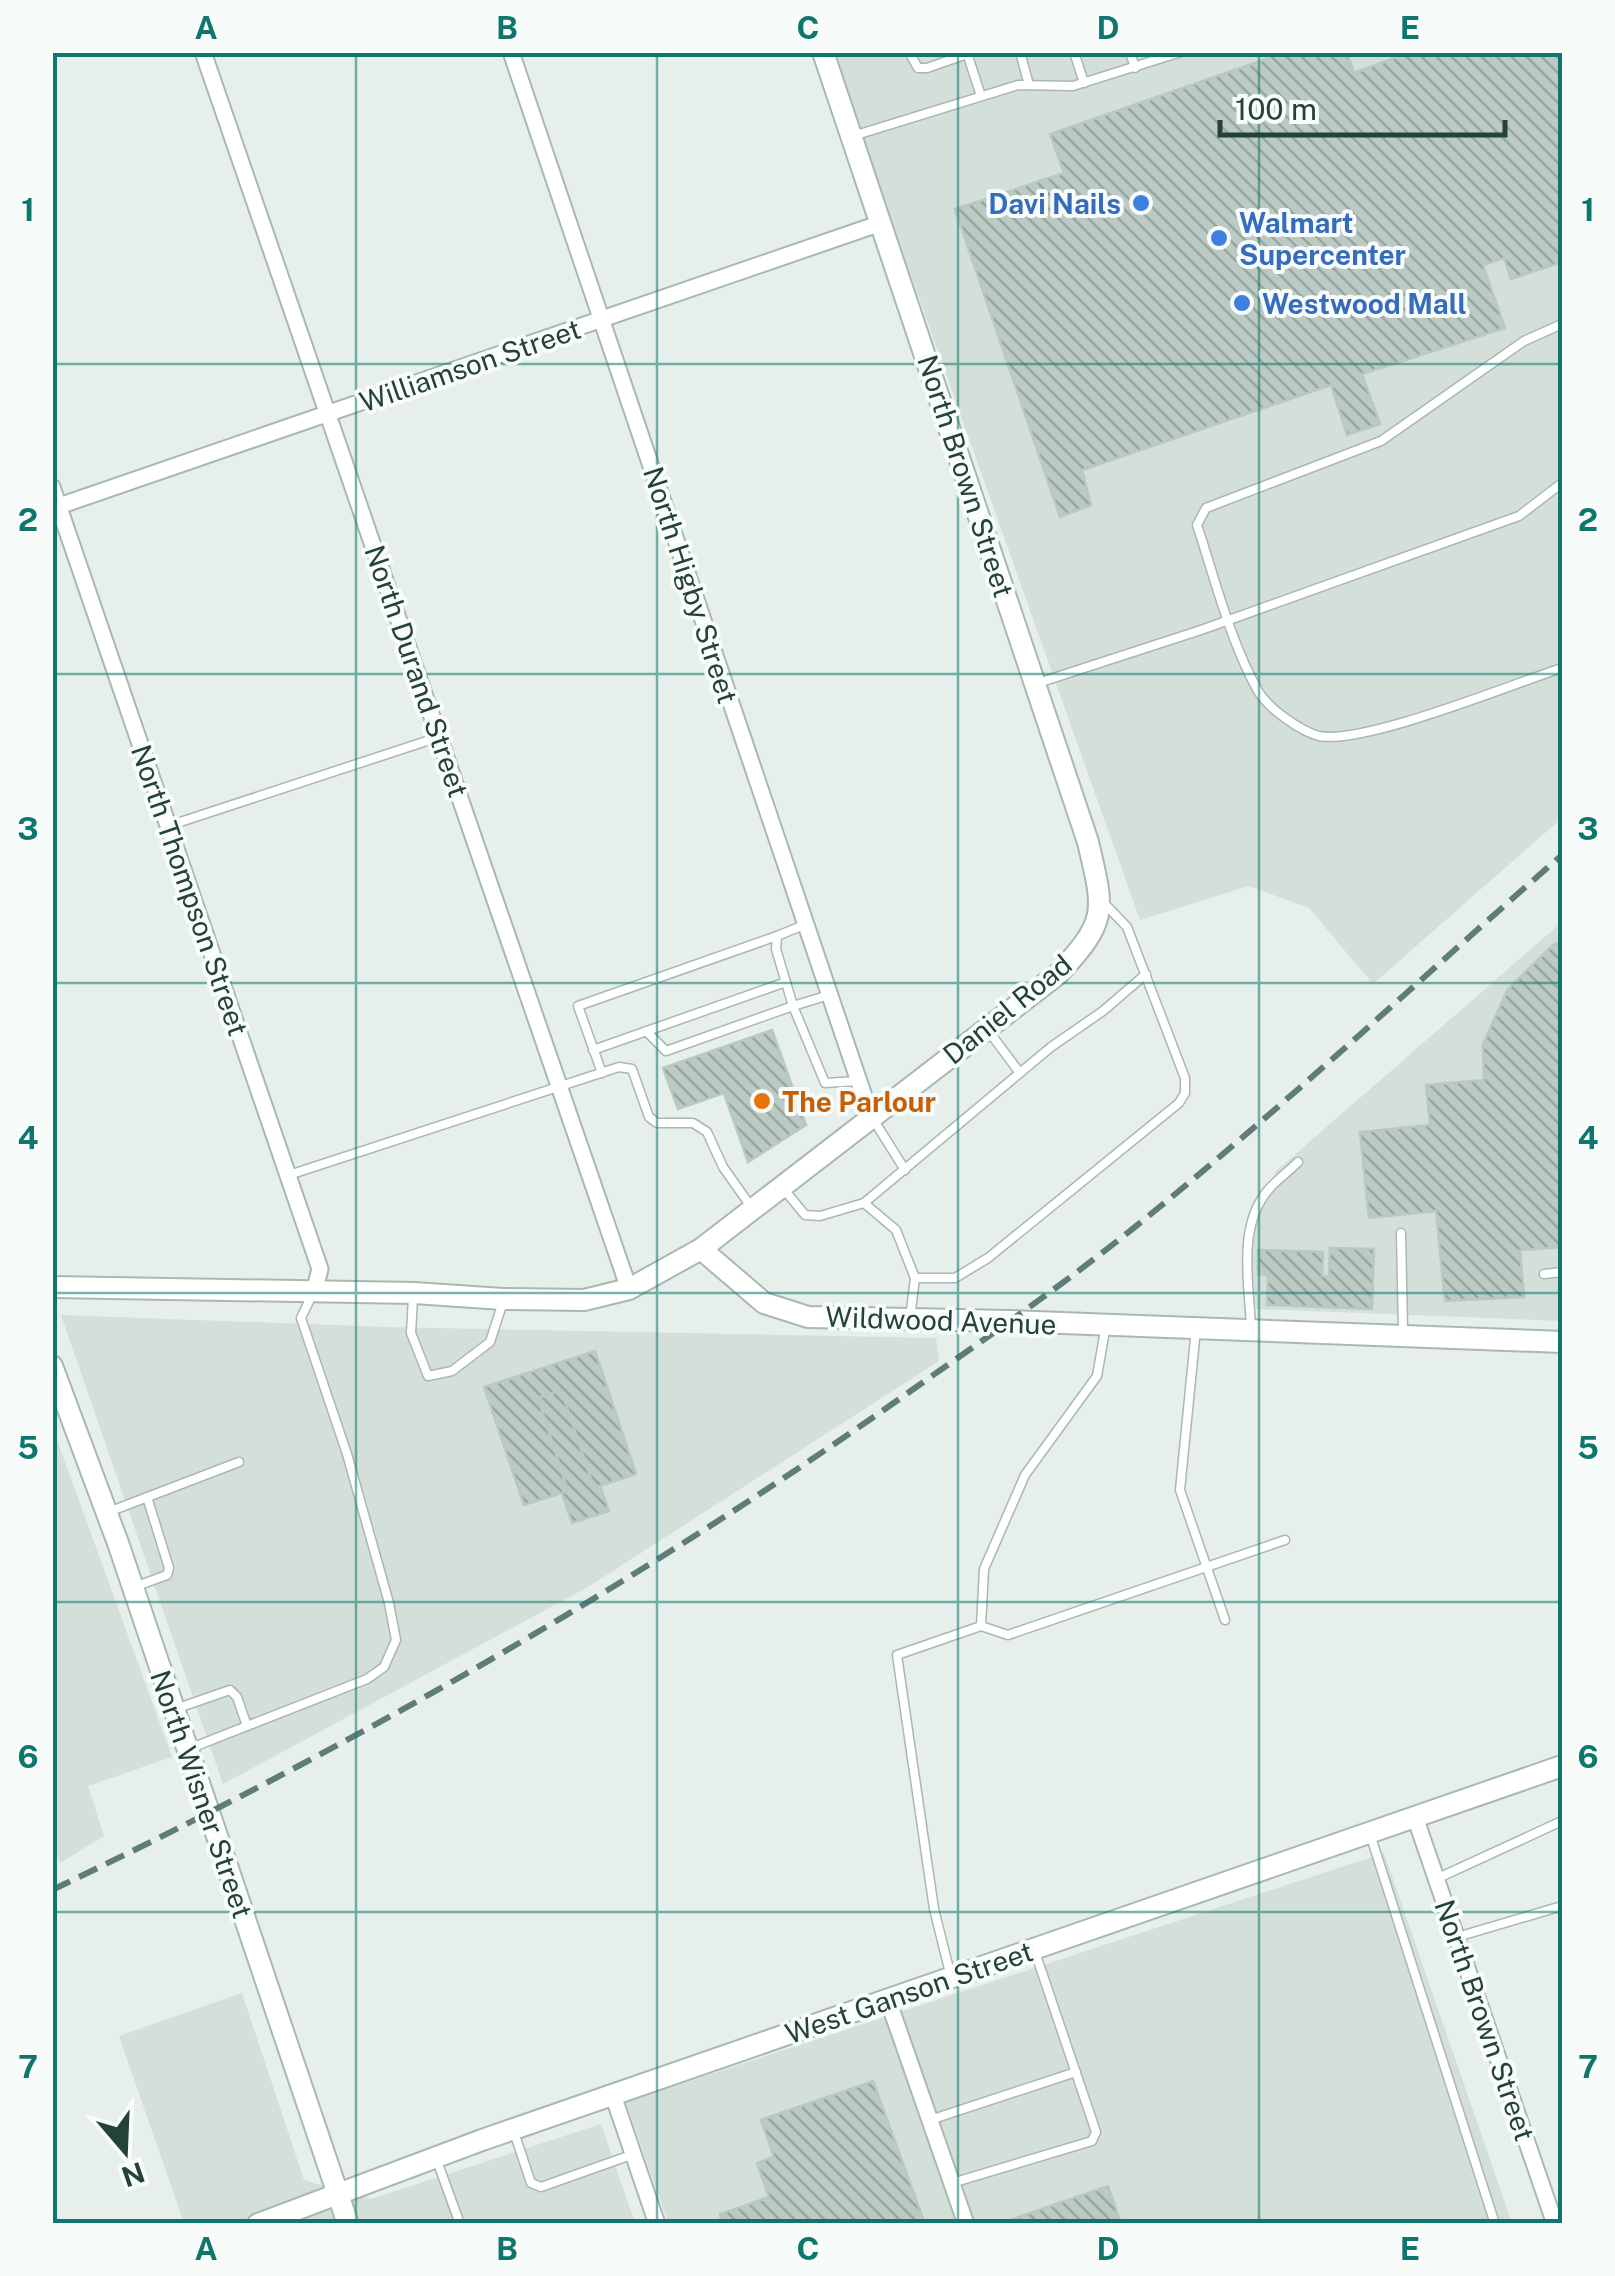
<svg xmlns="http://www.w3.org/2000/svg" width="1615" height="2276" font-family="'Public Sans',sans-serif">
  <defs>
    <pattern id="building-back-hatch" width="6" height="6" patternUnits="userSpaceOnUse" patternTransform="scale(2.5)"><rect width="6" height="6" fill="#bbcac4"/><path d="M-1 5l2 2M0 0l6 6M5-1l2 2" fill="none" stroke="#98a6a0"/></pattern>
  </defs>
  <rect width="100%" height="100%" fill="#e6efeb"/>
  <g fill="#d4dfda">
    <polygon points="832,53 1562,53 1562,818 1373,984 1309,908 1249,886 1140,920"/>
    <polygon points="1562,922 1562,1321 1256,1309 1247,1237 1276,1171"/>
    <polygon points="61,1315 387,1327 936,1338 939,1361 588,1587 223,1784"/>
    <polygon points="53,1429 172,1757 88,1786 104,1836 60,1863 52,1840"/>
    <polygon points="1384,1853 1512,2223 668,2223 626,2102"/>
    <polygon points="242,1993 304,2180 371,2199 601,2124 635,2223 184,2223 119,2036"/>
  </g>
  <g fill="url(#building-back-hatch)" stroke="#b8c9c2" stroke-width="2.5">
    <polygon points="1267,52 1347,52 1354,73 1410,52 1562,52 1562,262 1511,279 1504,258 1483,265 1505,328 1362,374 1380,424 1347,435 1331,385 1082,470 1091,505 1060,517 955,209 1064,173 1050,134 1269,58"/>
    <polygon points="1562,943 1562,1247 1520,1250 1524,1297 1445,1301 1436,1211 1369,1218 1360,1132 1430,1125 1426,1085 1484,1080 1483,1044 1508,989 1554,944"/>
    <polygon points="772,1030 806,1125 748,1162 724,1093 678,1109 663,1068"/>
    <polygon points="1330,1248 1374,1249 1372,1309 1267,1305 1268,1275 1258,1274 1258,1250 1323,1252 1322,1276 1329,1277"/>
    <polygon points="595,1351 636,1474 594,1488 561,1390 538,1398 568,1491 524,1505 484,1387"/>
    <polygon points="561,1390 594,1488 600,1486 609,1511 572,1523 562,1493 568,1491 538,1398"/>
    <polygon points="873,2081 925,2224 722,2224 720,2214 769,2197 757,2163 774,2157 761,2120"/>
    <polygon points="1108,2186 1120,2221 1112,2224 1011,2224 1010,2220"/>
  </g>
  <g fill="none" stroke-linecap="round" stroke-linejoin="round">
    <defs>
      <g id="service">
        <polyline points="909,52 918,68 927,68 967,54"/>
        <polyline points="1020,52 1029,85"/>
        <polyline points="1074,52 1084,83"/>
        <polyline points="1130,52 1135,68"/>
        <polyline points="967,53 981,96"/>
        <polyline points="853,136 1018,85 1073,86 1181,52"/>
        <path d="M1562,324L1524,341L1381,441L1206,508L1197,525C1215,579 1230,641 1258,691C1268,708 1300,731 1319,736C1364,745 1512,684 1562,668"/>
        <polyline points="1035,684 1201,630 1519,516 1562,483"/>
        <polyline points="168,826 439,737"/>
        <polyline points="829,995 793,1006 825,1083 859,1081"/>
        <polyline points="987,1029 1020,1073"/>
        <polyline points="646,1031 666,1051 793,1006 776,949 777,936 804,925"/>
        <polyline points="593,1050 786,982"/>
        <polyline points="602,1073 578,1006 777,936"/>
        <polyline points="873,1119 905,1170"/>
        <polyline points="289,1175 619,1067 632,1069 649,1117 657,1123 693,1123 707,1132 723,1167 752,1208"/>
        <polyline points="782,1187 805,1215 820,1216 864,1203 896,1230 915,1278 955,1278 988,1258 1179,1103 1185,1093 1185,1078 1127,927 1102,901"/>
        <polyline points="864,1203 1051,1047 1103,1011 1146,974"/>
        <polyline points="1401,1233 1403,1332"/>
        <polyline points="1544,1274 1562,1272"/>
        <polyline points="413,1297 411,1333 428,1376 452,1371 490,1342 503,1302"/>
        <polyline points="910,1318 915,1278"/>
        <path d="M1251,1327C1249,1283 1237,1225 1269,1189C1278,1179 1289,1171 1298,1162"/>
        <polyline points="1196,1329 1180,1490 1225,1620"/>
        <polyline points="111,1511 239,1462"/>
        <polyline points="137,1586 167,1575 169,1568 147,1497"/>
        <polyline points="981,1626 984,1569 1025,1475 1097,1376 1106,1325"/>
        <polyline points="178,1708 230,1690 237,1697 247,1726"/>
        <polyline points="191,1748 367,1679 384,1667 396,1640 389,1603 347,1454 301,1318 312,1295"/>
        <polyline points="1371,1837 1495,2224"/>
        <polyline points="1436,1879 1562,1821"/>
        <polyline points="1457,1937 1562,1906"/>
        <polyline points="951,1977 934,1909 897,1655 981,1626 1008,1635 1285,1540"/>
        <polyline points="930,2120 1076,2072"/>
        <polyline points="513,2129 531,2183 541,2187 634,2154"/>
        <polyline points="436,2158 460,2224"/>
        <polyline points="952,2183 1092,2141 1096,2132 1034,1949"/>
      </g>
      <g id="minor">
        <polyline points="203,52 629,1289"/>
        <polyline points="511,52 871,1117"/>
        <polyline points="52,487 320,1269 314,1292"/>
        <polyline points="59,506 881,223"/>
        <polyline points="1415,1817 1555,2224"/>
        <polyline points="888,2000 966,2224"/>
        <polyline points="613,2095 657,2224"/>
      </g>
      <g id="tertiary">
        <polyline points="701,1249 764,1303 808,1317 1010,1321 1562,1342"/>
        <path d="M52,1287L414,1293L503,1299L584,1300L629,1289L701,1249L1058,974C1109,920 1104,911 1088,842L823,52"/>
        <polyline points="52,1366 118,1543 348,2224"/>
        <polyline points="258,2224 482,2140 1562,1766"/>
      </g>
    </defs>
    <use href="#service" stroke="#a8b8b2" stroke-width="11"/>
    <use href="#minor" stroke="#a8b8b2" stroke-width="19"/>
    <use href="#tertiary" stroke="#a8b8b2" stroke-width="24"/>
    <use href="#service" stroke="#fff" stroke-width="8"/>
    <use href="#minor" stroke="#fff" stroke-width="15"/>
    <use href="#tertiary" stroke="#fff" stroke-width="20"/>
    <path stroke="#5f7d75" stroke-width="6" stroke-dasharray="20 10" stroke-linecap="butt" d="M52,1890C358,1744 653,1575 929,1378C992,1334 1055,1290 1116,1242C1270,1120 1414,984 1562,855"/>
  </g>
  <path fill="none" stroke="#0f766e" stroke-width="2.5" stroke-opacity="0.55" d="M356,52V2224M657,52V2224M958,52V2224M1259,52V2224M52,364H1562M52,674H1562M52,983H1562M52,1293H1562M52,1602H1562M52,1912H1562"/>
  <g fill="#3f7fe0" stroke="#f7fbf9" stroke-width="4">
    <circle cx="1141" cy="203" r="10"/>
    <circle cx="1219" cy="238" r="10"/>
    <circle cx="1242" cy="303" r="10"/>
  </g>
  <circle fill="#e8710a" stroke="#f7fbf9" stroke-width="4" cx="762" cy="1101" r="10"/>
  <g text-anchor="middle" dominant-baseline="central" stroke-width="8" stroke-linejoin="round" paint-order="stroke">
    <g font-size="28" font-weight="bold" fill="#366cbe" stroke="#f7fbf9" text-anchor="start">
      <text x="1121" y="203" text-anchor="end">Davi Nails</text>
      <text x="1239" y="222">Walmart<tspan x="1239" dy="32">Supercenter</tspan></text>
      <text x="1262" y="303">Westwood Mall</text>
    </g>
    <g font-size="28" fill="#24423a" stroke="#f7fbf9">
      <text transform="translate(470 365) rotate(-19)">Williamson Street</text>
      <text transform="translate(966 476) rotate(72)">North Brown Street</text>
      <text transform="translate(691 585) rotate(72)">North Higby Street</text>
      <text transform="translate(417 671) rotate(71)">North Durand Street</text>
      <text transform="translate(190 890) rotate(71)">North Thompson Street</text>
      <text transform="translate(1007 1009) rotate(-39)">Daniel Road</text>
      <text transform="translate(941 1320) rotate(2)">Wildwood Avenue</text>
      <text transform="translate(202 1794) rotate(71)">North Wisner Street</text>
      <text transform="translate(909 1992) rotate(-19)">West Ganson Street</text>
      <text transform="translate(1485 2020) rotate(71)">North Brown Street</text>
    </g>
    <g font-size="28" font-weight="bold" fill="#c56008" stroke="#f7fbf9" text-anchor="start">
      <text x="782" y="1101">The Parlour</text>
    </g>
  </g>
  <rect width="1615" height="2276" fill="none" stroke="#f7fbf9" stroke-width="110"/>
  <g transform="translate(125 2151) rotate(161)" stroke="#f7fbf9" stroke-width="8" paint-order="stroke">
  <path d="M0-8L18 38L0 25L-18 38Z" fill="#24423a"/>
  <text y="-15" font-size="28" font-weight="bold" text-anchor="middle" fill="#24423a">N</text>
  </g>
  <path d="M1220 120v15h285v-15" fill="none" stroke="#24423a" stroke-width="5"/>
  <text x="1235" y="120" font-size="30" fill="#24423a" stroke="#f7fbf9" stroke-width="8" paint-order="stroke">100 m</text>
  <rect x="55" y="55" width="1505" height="2166" fill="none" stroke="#0f766e" stroke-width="4"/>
  <g font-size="32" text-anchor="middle" font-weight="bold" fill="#0f766e">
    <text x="206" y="39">A</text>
    <text x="507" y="39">B</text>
    <text x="808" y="39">C</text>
    <text x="1108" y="39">D</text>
    <text x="1410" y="39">E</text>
    <text x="28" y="221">1</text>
    <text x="1588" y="221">1</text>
    <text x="28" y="531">2</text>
    <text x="1588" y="531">2</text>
    <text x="28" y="840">3</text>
    <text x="1588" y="840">3</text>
    <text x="28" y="1149">4</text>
    <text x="1588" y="1149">4</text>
    <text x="28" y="1459">5</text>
    <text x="1588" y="1459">5</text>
    <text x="28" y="1768">6</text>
    <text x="1588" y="1768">6</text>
    <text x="28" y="2078">7</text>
    <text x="1588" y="2078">7</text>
    <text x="206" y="2260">A</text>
    <text x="507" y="2260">B</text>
    <text x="808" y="2260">C</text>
    <text x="1108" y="2260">D</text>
    <text x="1410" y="2260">E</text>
  </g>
</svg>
